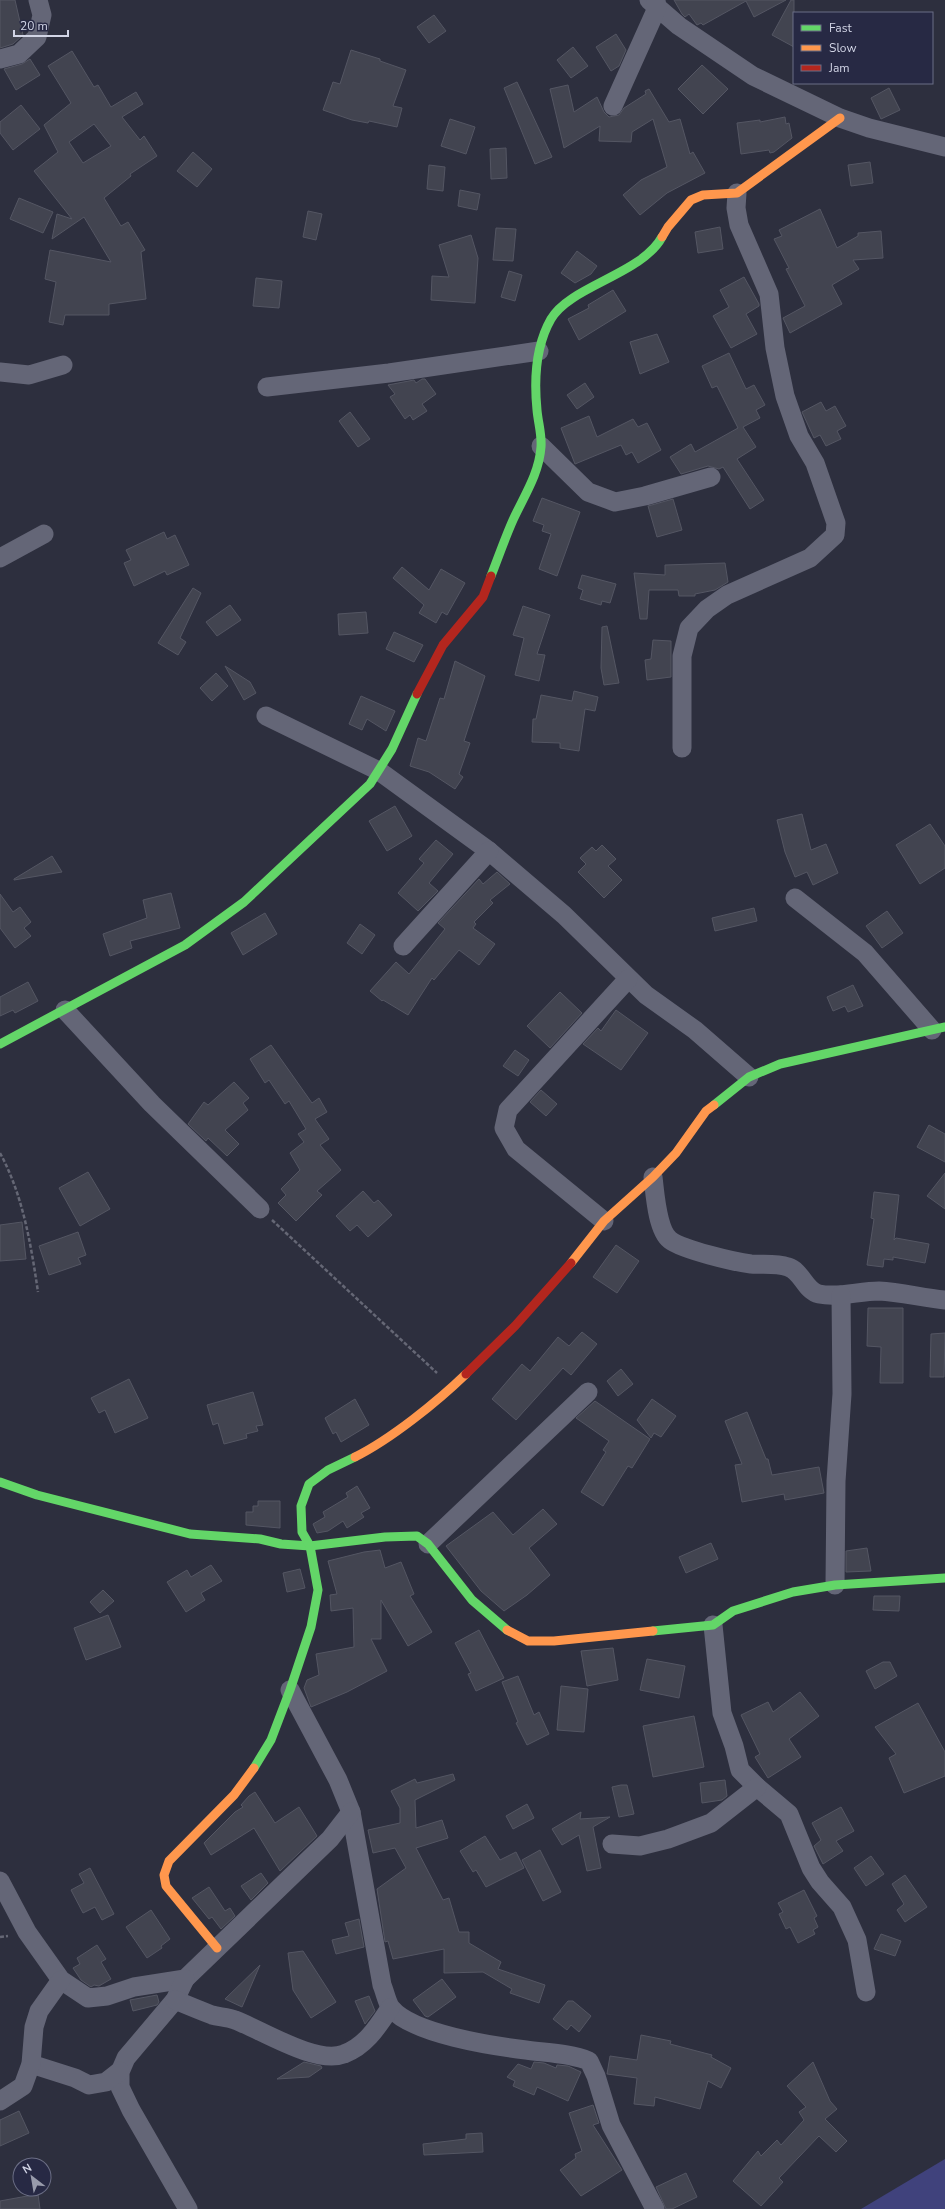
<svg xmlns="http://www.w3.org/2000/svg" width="945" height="2209" font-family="'Nunito Sans',sans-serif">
  <rect width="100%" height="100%" fill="#2d2f3e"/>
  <polygon fill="#40427c" points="945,2159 945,2209 861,2209"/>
  <g fill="#424450" stroke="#545663" fill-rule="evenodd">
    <polygon points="0,0 15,0 23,35 13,44 0,48"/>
    <polygon points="674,0 786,0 754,17 746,1 703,25 701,23 697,25 689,14 685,17 682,14"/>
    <polygon points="791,0 794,0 794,47 772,35"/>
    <polygon points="434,15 446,31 429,43 417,27"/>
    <polygon points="616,34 626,50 619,66 611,71 596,47"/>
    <polygon points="573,47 588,66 571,78 557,60"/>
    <polygon points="351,50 380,59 380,61 406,70 393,106 402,108 397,127 369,121 368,123 352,120 323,110 333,82 340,84"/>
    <path d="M72,51L94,87L98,85L111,107L136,92L143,104L122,117L140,140L144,136L157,156L130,174L131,176L104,198L121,226L128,222L145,250L141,252L146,299L109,304V315H65L63,325L49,322L56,282L45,279L50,250L111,262L84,217L52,239L57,214L72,219L34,171L58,152L44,125L71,103L48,66ZM94,124L111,146L83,163L69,142Z"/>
    <polygon points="30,59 40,75 16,90 4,69 22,64"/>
    <polygon points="702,65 728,89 703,114 678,89"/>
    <polygon points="517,82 552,157 535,164 504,88"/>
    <polygon points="568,85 574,112 597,97 604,112 609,117 619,115 624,108 646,94 645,91 649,89 669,122 680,119 690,154 693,152 705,173 667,193 640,215 623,195 641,180 667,167 653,119 632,132 631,142 599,141 600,126 564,148 550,89"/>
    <polygon points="889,88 900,110 881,119 871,98"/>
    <polygon points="21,105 40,129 13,150 0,133 0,122"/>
    <polygon points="785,117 786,124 789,123 792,138 774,152 770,153 769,150 741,154 737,123 760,120 760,122"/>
    <polygon points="450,119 475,127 466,154 441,146"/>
    <polygon points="506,148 507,178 491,179 490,149"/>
    <polygon points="193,152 212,169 197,187 177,171"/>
    <polygon points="870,162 873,183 851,186 848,165"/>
    <polygon points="429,165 445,167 443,191 427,189"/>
    <polygon points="460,190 480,194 477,210 458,206"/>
    <polygon points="19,198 53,212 43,233 10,219"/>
    <polygon points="820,209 837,248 858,236 858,233 881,231 883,258 853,260 859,269 832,285 842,304 790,333 783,318 805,306 786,269 789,268 774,239 782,236 779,230"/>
    <polygon points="308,211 322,214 316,240 303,237"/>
    <polygon points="720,227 723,249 698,253 695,232"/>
    <polygon points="496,228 516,229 513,261 493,260"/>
    <polygon points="471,235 478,258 475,303 431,300 432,276 449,277 439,245"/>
    <polygon points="577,251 597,266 591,274 575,283 561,273"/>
    <polygon points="509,271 522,275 515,301 501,297"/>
    <polygon points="744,277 759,304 759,306 746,314 757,334 731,348 713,316 729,307 720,290"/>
    <polygon points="256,278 282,281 279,308 253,306"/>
    <polygon points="613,290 626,311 579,340 568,319 589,308 588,305"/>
    <polygon points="657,334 669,362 640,374 630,342"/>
    <polygon points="729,353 746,389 754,385 765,405 756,410 760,418 743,427 756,447 737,459 764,500 750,509 723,467 719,469 708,466 681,474 670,457 691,444 695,452 738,428 717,386 712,388 702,366"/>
    <polygon points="422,379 425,379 436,394 422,404 427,411 413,420 410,415 405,419 390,397 395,394 388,385 414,380 416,383"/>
    <polygon points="585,383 594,397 577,409 567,395"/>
    <polygon points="821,402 826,411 835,406 846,426 837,431 841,439 826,446 820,435 814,438 802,412"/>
    <polygon points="350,412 370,439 358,447 339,421"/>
    <polygon points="589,416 597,437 633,419 638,427 647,423 661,450 638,463 632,452 626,455 621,445 575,464 561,428"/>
    <polygon points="542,498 580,512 557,576 539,569 551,534 542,531 544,525 533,521"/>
    <polygon points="673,499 682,530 657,537 648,506"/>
    <polygon points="164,532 167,539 175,535 189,565 167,575 165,571 134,586 124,563 131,560 126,550"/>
    <polygon points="725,563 728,582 715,590 695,594 695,596 679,596 678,590 649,590 647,619 640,619 634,573 665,575 665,565"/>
    <polygon points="402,567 429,590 441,569 465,583 447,615 442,612 436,623 419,613 424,605 393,578"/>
    <polygon points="582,575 616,584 610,603 602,601 601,605 580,599 583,590 578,588"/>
    <polygon points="193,588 201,593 180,638 186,642 178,655 158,643"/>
    <polygon points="230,605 241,620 217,636 206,622"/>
    <polygon points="523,606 550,615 537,654 545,655 539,681 515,675 524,638 513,635"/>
    <polygon points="366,612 368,633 339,635 338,614"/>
    <polygon points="607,626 619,683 604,685 601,668 602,627"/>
    <polygon points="394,632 423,645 414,662 386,649"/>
    <polygon points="653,640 671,641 671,677 647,680 645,660 651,659"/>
    <polygon points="455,661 485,676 464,741 470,743 459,774 463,777 455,789 429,772 410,766 418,738 426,741 440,698 444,699"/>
    <polygon points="225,666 250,682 256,693 244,700"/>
    <polygon points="216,673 228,686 212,701 200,688"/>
    <polygon points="574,691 598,697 595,711 585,709 579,751 560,748 560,743 532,742 533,719 536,719 541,695 572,701"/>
    <polygon points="361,696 395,711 386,731 367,719 362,730 349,724"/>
    <polygon points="395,806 412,836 387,851 369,821"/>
    <polygon points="802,814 811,850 826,844 838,873 813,885 807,872 795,877 785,852 777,820"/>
    <polygon points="930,824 945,846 945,868 920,884 896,845"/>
    <polygon points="436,840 453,854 429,883 438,891 418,911 398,893 424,863 419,859"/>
    <polygon points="602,845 616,859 608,866 622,880 604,898 578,872 586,864 580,858 592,847 596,851"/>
    <polygon points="52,856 62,872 14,880 14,879"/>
    <polygon points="497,872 510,884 490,900 493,903 474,922 476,924 473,928 495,944 479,965 459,950 434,980 432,978 408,1015 383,1000 382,1001 370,991 396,962 409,974 445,929 438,923 479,879 483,884"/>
    <polygon points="171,893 180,928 130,941 132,948 110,956 103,934 147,918 143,900"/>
    <polygon points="0,894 13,912 20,907 31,922 24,928 31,936 15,948 0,928"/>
    <polygon points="754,908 757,921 715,931 712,918"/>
    <polygon points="887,911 903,933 882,948 866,926"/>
    <polygon points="265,913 277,934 243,955 231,933"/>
    <polygon points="360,924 375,935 362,954 347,943"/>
    <polygon points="28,982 38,1001 15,1013 13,1010 0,1016 0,997"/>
    <polygon points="853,985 863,1006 848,1012 845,1006 833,1011 827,997"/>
    <polygon points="560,992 582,1013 550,1048 527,1026"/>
    <polygon points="616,1010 648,1033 621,1070 583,1044 598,1028 601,1031"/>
    <polygon points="271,1045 312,1103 319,1098 327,1112 315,1119 329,1139 320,1145 341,1170 317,1191 322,1195 296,1221 278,1203 286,1195 281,1189 300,1170 290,1153 304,1142 298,1134 306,1129 289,1101 285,1104 269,1080 265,1083 250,1059"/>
    <polygon points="515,1050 529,1060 518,1076 503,1066"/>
    <polygon points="234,1082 249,1098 243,1103 248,1110 225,1130 239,1144 227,1156 208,1138 206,1141 188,1124 204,1102 208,1105"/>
    <polygon points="541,1090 557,1104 546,1116 530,1102"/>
    <polygon points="929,1125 945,1134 945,1162 917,1147"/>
    <polygon points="88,1172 110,1209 80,1226 59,1188"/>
    <polygon points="945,1173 945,1209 927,1196"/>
    <polygon points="363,1191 374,1203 378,1200 392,1215 368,1237 357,1225 350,1231 336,1216"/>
    <polygon points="874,1192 899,1195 894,1240 896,1238 929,1244 925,1263 893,1257 893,1260 884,1259 883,1267 867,1265 874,1219 871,1218"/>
    <polygon points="22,1222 26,1259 0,1261 0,1225"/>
    <polygon points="78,1232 86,1255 78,1258 81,1264 49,1275 39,1246"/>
    <polygon points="616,1245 639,1261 617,1293 593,1277"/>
    <polygon points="868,1308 903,1308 903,1383 880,1383 881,1347 867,1346"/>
    <polygon points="582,1332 597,1344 571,1375 563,1368 516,1420 492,1399 522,1364 530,1371 558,1337 569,1346"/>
    <polygon points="945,1333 944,1377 930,1377 931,1334"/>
    <polygon points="621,1369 633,1384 618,1396 607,1381"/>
    <polygon points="129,1379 148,1418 115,1433 105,1410 99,1413 91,1398"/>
    <polygon points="253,1392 263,1425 256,1426 258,1431 246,1434 247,1438 224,1444 218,1423 213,1425 207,1405"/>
    <polygon points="355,1399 369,1425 341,1442 336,1432 333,1434 325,1418"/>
    <polygon points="652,1399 676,1416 661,1437 654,1433 651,1438 637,1420"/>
    <polygon points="595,1401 650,1439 632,1468 628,1466 603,1506 581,1492 606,1452 603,1450 609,1441 576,1418"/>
    <polygon points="747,1412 766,1459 768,1459 772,1475 819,1467 824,1493 785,1500 784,1494 742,1502 735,1465 742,1464 725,1421"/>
    <polygon points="357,1486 370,1508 361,1513 364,1517 347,1528 343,1521 328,1531 317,1533 313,1524 325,1517 323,1512 348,1497 346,1493"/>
    <polygon points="258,1501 280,1501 280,1528 246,1525 246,1512 253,1512 253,1506 258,1506"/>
    <polygon points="543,1509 557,1524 529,1548 550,1575 527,1595 504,1611 481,1591 446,1546 493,1512 513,1535"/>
    <polygon points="711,1543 718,1559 686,1573 679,1557"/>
    <polygon points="867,1548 871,1571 846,1572 846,1551"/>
    <polygon points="380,1550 385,1568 401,1562 414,1594 410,1596 432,1632 408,1646 381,1600 381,1639 371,1639 387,1671 347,1692 311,1707 304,1688 307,1680 319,1675 316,1654 354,1647 353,1608 331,1611 330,1595 337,1594 328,1561 364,1552"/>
    <polygon points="211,1565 222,1581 201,1593 205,1600 186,1612 167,1582 187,1570 191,1577"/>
    <polygon points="300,1569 305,1588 287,1592 283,1573"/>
    <polygon points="103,1590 114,1601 100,1613 90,1602"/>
    <polygon points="874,1596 900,1596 899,1611 873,1610"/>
    <polygon points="108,1615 121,1647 86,1660 74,1628"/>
    <polygon points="479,1630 504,1678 476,1691 468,1674 471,1673 455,1643"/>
    <polygon points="613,1648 618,1680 587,1686 581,1651"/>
    <polygon points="647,1659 685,1666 679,1698 640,1690"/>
    <polygon points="883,1662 890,1662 897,1676 875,1689 866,1671"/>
    <polygon points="518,1676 534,1715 539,1712 549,1734 527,1745 516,1723 518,1722 502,1682"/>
    <polygon points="561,1686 588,1689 584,1732 557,1730"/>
    <polygon points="800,1692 819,1716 789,1739 801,1757 768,1778 755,1757 760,1754 741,1715 768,1702 773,1712"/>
    <polygon points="918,1703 945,1752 945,1776 904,1793 889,1758 896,1754 875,1727"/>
    <polygon points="694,1716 704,1767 653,1777 643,1726"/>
    <polygon points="453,1774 455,1780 415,1800 416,1828 442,1820 448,1838 416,1848 443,1900 449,1898 459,1932 469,1932 469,1943 501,1962 498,1969 545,1985 539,2003 510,1993 512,1989 483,1972 444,1973 444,1949 393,1959 388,1941 385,1942 377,1889 406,1868 395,1848 373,1853 368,1830 400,1823 400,1808 391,1791 415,1779 417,1783"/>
    <polygon points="725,1780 727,1796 722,1800 702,1803 700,1783"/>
    <polygon points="621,1785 627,1785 634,1814 619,1817 612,1787"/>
    <polygon points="255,1792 275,1823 299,1807 317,1836 280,1871 254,1828 211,1855 204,1843 235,1812 243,1807 241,1805 249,1796"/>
    <polygon points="527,1804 534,1818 513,1829 506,1816"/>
    <polygon points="841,1807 854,1831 836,1841 843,1851 823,1864 814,1846 821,1840 812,1823"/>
    <polygon points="581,1812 580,1819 610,1817 593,1827 601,1868 587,1871 579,1835 562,1845 552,1829"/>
    <polygon points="485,1836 500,1860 516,1852 524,1868 486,1887 476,1870 473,1872 460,1851"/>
    <polygon points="540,1850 561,1892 543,1901 522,1860"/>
    <polygon points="871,1856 884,1874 866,1886 854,1868"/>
    <polygon points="90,1868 114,1914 102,1920 95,1907 83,1913 71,1890 84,1883 79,1874"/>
    <polygon points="261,1873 268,1883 251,1900 241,1886"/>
    <polygon points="905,1875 927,1907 905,1922 897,1910 904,1904 892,1884"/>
    <polygon points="209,1887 225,1911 230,1908 235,1916 221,1929 212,1917 209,1919 192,1898"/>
    <polygon points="804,1890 817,1916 814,1918 818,1927 813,1930 815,1934 798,1943 790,1927 786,1929 779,1914 783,1912 778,1903"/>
    <polygon points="151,1910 170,1939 161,1946 162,1948 147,1958 126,1927"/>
    <polygon points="359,1919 364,1947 336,1954 332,1940 349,1936 345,1923"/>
    <polygon points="881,1934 901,1941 895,1956 874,1949"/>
    <polygon points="97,1945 106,1959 101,1962 111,1979 99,1986 94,1985 91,1987 81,1980 73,1968 80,1964 77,1958"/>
    <polygon points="303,1951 336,2002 311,2018 293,1990 288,1953"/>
    <polygon points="260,1965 242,2007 225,1999"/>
    <polygon points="442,1979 456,1997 428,2017 425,2016 413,2000"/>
    <polygon points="157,1995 159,2002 157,2005 133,2011 130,2000"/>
    <polygon points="369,1996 375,2011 365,2024 355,2001"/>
    <polygon points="568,2001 573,2001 591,2016 579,2032 571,2025 567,2030 553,2019"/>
    <polygon points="641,2035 671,2041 670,2044 712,2055 711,2057 731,2068 721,2088 708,2081 700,2109 655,2097 654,2106 634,2104 637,2078 607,2074 610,2056 637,2060"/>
    <polygon points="304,2062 321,2066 322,2068 309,2077 277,2079"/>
    <polygon points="534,2062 544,2063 556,2068 557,2065 568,2066 581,2072 568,2101 537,2087 534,2095 513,2086 515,2081 507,2077 518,2064 531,2069"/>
    <polygon points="813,2062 830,2101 837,2109 825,2119 847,2141 836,2152 819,2136 779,2178 783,2182 761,2206 733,2181 758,2151 761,2156 777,2140 781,2145 804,2120 799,2112 806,2107 787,2086"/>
    <polygon points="593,2105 599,2123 593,2125 622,2170 581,2196 560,2170 576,2158 575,2154 582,2151 569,2113"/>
    <polygon points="19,2111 29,2133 0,2146 0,2120"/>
    <polygon points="482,2133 483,2152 424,2155 423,2144 466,2139 466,2134"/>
    <polygon points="686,2173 697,2197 672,2209 666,2209 656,2187"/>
    <polygon points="38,2194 40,2209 0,2209 0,2201"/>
  </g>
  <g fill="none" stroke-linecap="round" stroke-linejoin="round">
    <g stroke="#656775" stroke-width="2.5" stroke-dasharray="4 2" stroke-linecap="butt">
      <path d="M0,1153C23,1195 31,1245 38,1292"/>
      <polyline points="272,1220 437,1373"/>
      <polyline points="0,1937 8,1936"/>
    </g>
    <g stroke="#646677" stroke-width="19">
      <polyline points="649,0 679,26 753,76 840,118 869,128 945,147"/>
      <polyline points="0,59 19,54 37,37 42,15 38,0"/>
      <polyline points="613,106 657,8 656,0"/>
      <polyline points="0,372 29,375 63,365"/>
      <polyline points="267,387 389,373 539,351"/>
      <polyline points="541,446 588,492 615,502 645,496 711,477"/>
      <polyline points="0,558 44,534"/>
      <polyline points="266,716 379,771 489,851 564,915 646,995 695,1030 749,1077"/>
      <polyline points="682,748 682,656 689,628 707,609 727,595 810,558 835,535 836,523 815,463 799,436 785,396 775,348 769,294 739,225 736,208 737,193"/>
      <polyline points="795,898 865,953 932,1030"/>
      <polyline points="403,946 489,851"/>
      <polyline points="65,1010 152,1104 260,1209"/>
      <path d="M653,1177C655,1193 657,1230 670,1240C683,1250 735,1262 751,1264C764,1265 776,1263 788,1267C802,1271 805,1291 819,1294C839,1298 859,1291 879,1291C901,1292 923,1298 945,1300"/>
      <polyline points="604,1221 516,1149 504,1128 508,1110 628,979"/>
      <polyline points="428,1544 588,1392"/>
      <polyline points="835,1585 836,1481 842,1394 841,1295"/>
      <polyline points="713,1625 722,1713 734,1746 740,1770 757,1787 789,1814 811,1868 820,1882 842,1907 857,1940 866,1992"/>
      <path d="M290,1690L338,1780L351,1812L382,1985C385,1992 387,2003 391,2008C412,2034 493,2046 526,2050C547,2053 569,2053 589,2061L596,2076L611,2125L655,2209"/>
      <polyline points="612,1844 640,1846 668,1839 711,1823 757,1787"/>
      <polyline points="0,1881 27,1932 61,1980 88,1998 107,1996 134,1987 185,1979 330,1839 351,1812"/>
      <polyline points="185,1979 175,2000 126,2058 120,2072 120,2087 131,2110 188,2209"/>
      <path d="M175,2000C187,2005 199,2010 212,2015C219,2017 228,2017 235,2020C262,2030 316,2065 344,2054C366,2046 378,2026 390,2008"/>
      <polyline points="31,2064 75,2078 89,2085 106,2082 120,2071"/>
      <polyline points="0,2101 23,2086 31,2064 34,2027 39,2011 61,1980"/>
    </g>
    <g stroke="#63d668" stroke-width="9">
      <path d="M491,576C498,558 505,538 513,520C524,496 539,474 541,447C542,435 538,422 537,410C534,380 535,347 551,319C570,286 642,274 662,237"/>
      <polyline points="0,1044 185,945 244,902 370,784 392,749 417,694"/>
      <polyline points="714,1105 749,1077 780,1064 945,1027"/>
      <polyline points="0,1482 37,1495 190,1534 260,1539 281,1544 310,1546 385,1537 417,1536 428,1544 472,1600 507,1630"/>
      <polyline points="653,1631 713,1625 733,1611 793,1592 835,1585 945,1578"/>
      <polyline points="254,1768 271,1740 290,1690 311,1627 318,1590 310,1546 302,1532 301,1506 309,1484 328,1470 355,1457"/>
    </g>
    <g stroke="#ff974d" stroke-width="9">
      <polyline points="662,237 668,227 691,200 703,195 737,193 840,118"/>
      <polyline points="571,1263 604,1221 653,1177 676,1153 706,1111 714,1105"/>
      <path d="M355,1457C391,1439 437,1402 466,1374"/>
      <polyline points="507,1630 528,1641 554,1641 653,1631"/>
      <polyline points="217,1948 166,1886 164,1875 169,1861 234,1795 254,1768"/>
    </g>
    <g stroke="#b3261e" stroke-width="9">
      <polyline points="417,694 443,645 483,597 491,576"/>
      <polyline points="466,1374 515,1326 571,1263"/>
    </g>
  </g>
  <rect x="793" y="12" width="140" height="72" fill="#272944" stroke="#6b6e85"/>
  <rect x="801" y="25" width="20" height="6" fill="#63d668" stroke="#6b6e85"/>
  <text x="829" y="32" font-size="12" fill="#d2d5e6">Fast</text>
  <rect x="801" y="45" width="20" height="6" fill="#ff974d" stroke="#6b6e85"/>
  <text x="829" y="52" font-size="12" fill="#d2d5e6">Slow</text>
  <rect x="801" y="65" width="20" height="6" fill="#b3261e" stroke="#6b6e85"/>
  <text x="829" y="72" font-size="12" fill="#d2d5e6">Jam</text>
  <g transform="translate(32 2177) rotate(329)"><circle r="19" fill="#272944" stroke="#6b6e85"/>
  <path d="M0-3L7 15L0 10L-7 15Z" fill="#989bab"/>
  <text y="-6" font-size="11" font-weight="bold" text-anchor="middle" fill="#d2d5e6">N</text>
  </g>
  <path d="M14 30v6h54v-6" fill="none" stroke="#d2d5e6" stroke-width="2"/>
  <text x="20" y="30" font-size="12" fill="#d2d5e6" stroke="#272944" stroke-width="3" paint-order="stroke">20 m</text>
</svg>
